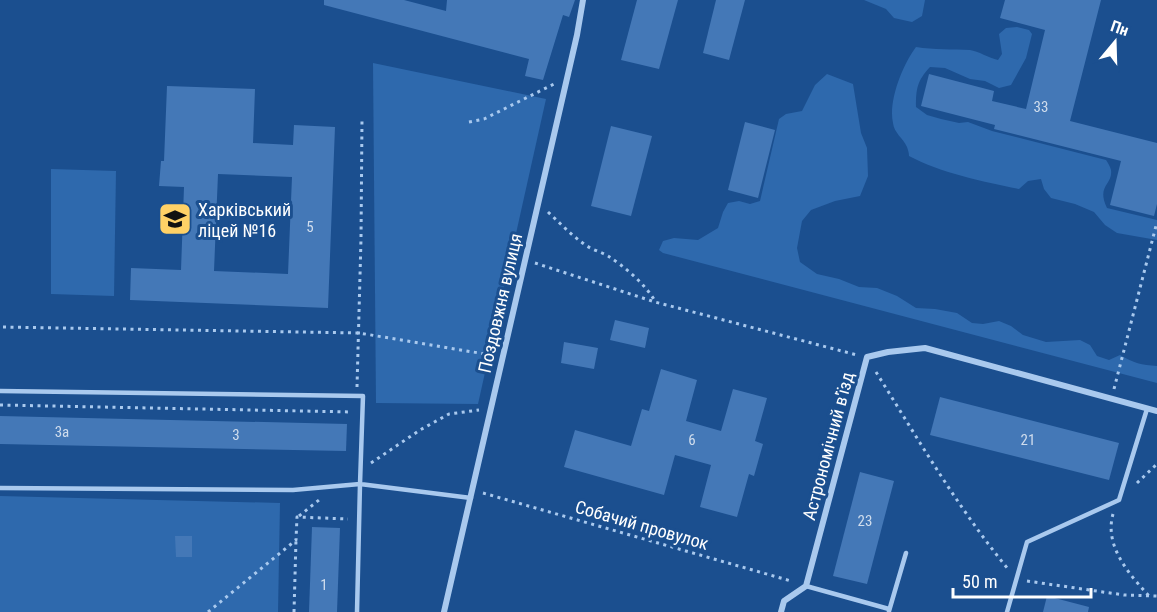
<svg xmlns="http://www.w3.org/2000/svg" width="1157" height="612" font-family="'Roboto Condensed',sans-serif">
  <rect width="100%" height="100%" fill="#1b4f8f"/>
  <g fill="#2e69ad">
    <polygon points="864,0 925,0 922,16 912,22 894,18 886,9"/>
    <path d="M1017,27L1029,30L1032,34L1026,58L1011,85L999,88L985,81L970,79L945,68L930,67C917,81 916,89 916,107L927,115L941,119L959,123L968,122L992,131L1106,160C1108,163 1110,166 1111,170C1113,185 1096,185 1107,208L1157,220V240L1117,233L1105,225L1094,212L1075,204L1051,198L1044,189L1041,179L1028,181L1019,189C984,182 941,173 909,156C909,153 908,150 907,147C903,138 894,133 893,123C888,101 903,64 916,47C934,50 952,49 970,50C978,51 989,58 998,60L1002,54L999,34L1006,28Z"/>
    <polygon points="373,63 546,99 478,404 376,403"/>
    <path d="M827,74L853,84L861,133L867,148L868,176L860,196L835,201L811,210L802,221L797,248L800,262L817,274L839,279L859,287L877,288L897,296L916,308L935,309L957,313L972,323L983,324L999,321L1011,326L1023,335L1046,342L1080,340L1090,345L1097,356L1109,360L1120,355C1134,363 1141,365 1157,366V383L663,253L659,250L663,241L674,238L698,240L718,228L723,212L728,203L739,201L750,204L760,201L779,119L786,114L802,111L815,85Z"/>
    <polygon points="51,169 116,171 114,296 51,294"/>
    <polygon points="0,496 280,503 278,612 0,612"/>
  </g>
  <g fill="#4478b7" fill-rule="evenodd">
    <polygon points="324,0 404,0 446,11 447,0 575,0 569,17 563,15 543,80 525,76 529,59 324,5"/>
    <polygon points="637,0 678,0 659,69 621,60"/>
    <polygon points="716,0 745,0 729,60 703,53"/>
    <polygon points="1005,0 1101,0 1070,121 1157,143 1157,204 1154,216 1110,205 1121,161 994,129 995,125 921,106 929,74 994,91 992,101 1026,109 1045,30 1000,18"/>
    <path d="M167,86L255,89L253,143L293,145L294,125L335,127L328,308L130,300L131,268L181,270L184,187L159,186L161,161H164ZM218,174L292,177L288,274L214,271Z"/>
    <polygon points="745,122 775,130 758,198 728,190"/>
    <polygon points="611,126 652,136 631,216 591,206"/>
    <polygon points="615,320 649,328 645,348 610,340"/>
    <polygon points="564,342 598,348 594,369 561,363"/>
    <polygon points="661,369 697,380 686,421 721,431 733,389 767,398 755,441 763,444 754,476 749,474 737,517 700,507 711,465 675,455 664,495 564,467 575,430 631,446 642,409 649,411"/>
    <polygon points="940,397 1119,443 1109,480 930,435"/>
    <polygon points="0,416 347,424 346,451 0,444"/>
    <polygon points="860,472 894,481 867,584 833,576"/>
    <polygon points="312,527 340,528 337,612 309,612"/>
    <polygon points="175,536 192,536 192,557 176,557"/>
    <polygon points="1047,596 1089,607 1088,612 1043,612"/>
  </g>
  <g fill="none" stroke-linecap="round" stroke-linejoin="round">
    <g stroke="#a9c9ee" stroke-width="3" stroke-dasharray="3 4.5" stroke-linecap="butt">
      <polyline points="469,122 484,119 554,84"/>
      <path d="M548,212C561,224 572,236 587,246C593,250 601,252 608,256C624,266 645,284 655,301"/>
      <polyline points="535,263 655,302 857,355"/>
      <polyline points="3,327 359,333 491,355"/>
      <path d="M876,372C918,439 958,508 1008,569"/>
      <polyline points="357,387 361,239 362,119"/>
      <polyline points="1114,389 1157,222"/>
      <polyline points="0,405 352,412"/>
      <polyline points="371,463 420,430 449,414 479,410"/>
      <polyline points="1137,483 1157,464"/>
      <polyline points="483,493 791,581"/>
      <path d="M1113,514C1104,546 1129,574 1149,596"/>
      <polyline points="299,516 319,500"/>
      <polyline points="1027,581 1124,595 1157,596"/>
      <polyline points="208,612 296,540 297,517 348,519"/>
      <polyline points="294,612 296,540"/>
    </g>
    <g stroke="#a9c9ee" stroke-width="4.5">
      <polyline points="0,391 363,396 360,484 471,498"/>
      <polyline points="0,488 293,490 360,484 357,612"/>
      <polyline points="806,586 889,609"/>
      <polyline points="889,611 906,553"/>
      <polyline points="1007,612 1027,542 1119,500 1147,409"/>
    </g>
    <g stroke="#a9c9ee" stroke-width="6">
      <polyline points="444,612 577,35 583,0"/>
      <polyline points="781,612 784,601 806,586 867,357 888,352 925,348 1157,411"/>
    </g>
  </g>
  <defs>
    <symbol id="school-square" viewBox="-11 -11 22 22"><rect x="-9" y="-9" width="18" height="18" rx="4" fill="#ffd166" stroke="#1b4f8f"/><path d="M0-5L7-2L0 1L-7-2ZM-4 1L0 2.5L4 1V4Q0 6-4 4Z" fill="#111"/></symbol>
  </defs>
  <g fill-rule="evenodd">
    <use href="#school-square" x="156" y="200" width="38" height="38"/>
  </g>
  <g text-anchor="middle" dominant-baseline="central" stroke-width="6" stroke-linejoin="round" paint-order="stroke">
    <g font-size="15" fill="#d0dded">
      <text x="1041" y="107">33</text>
      <text x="310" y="227">5</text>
      <text x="62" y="432">3а</text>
      <text x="236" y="435">3</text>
      <text x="692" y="440">6</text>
      <text x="1028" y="440">21</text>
      <text x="865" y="521">23</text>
      <text x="324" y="585">1</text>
    </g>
    <g font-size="18" fill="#fff" stroke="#1b4f8f" text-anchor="start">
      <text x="198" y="209">Харківський<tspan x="198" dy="21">ліцей №16</tspan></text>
    </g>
    <g font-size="18" fill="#fff" stroke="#1b4f8f">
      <text transform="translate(500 303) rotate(-77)">Поздовжня вулиця</text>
      <text transform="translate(828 446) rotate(-75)">Астрономічний в'їзд</text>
      <text transform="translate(642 525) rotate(16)">Собачий провулок</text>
    </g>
  </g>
  <g transform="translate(1115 42) rotate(19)" stroke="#1b4f8f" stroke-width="4.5" paint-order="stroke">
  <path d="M0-4.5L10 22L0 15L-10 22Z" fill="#ffffff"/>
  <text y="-9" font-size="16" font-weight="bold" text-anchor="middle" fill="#ffffff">Пн</text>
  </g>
  <path d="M953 588v9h138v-9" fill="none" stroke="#ffffff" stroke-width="3"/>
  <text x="962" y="588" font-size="18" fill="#ffffff" stroke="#1b4f8f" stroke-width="4.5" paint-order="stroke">50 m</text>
</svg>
